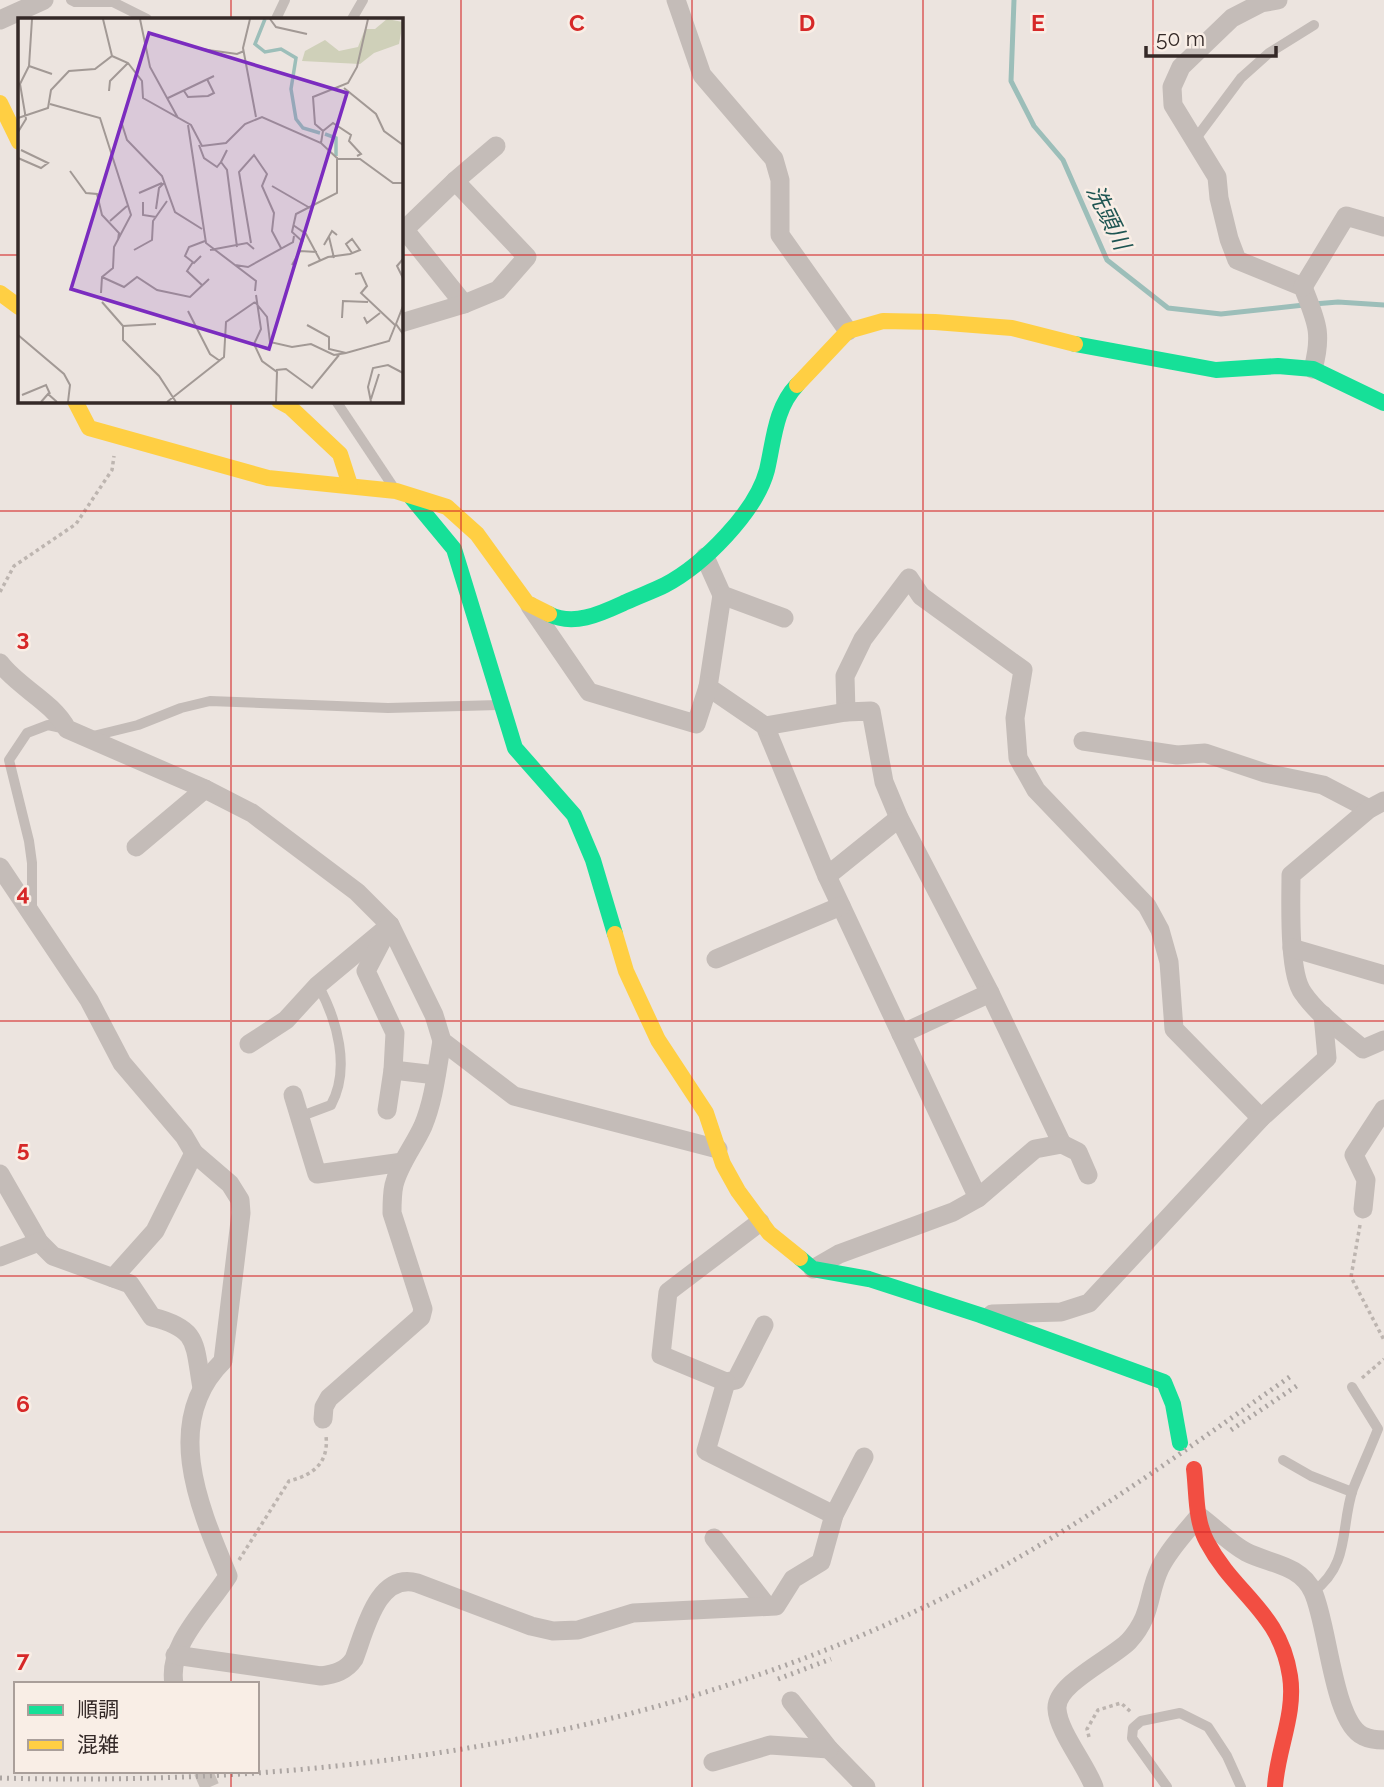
<svg xmlns="http://www.w3.org/2000/svg" width="1384" height="1787" font-family="Raleway,'Noto Sans JP',sans-serif">
  <rect width="100%" height="100%" fill="#ece4df"/>
  <g fill="none" stroke-linecap="round" stroke-linejoin="round">
    <g stroke="#9cbeb9" stroke-width="5">
      <polyline points="1014,0 1011,81 1034,126 1063,160 1107,260 1168,308 1221,314 1304,305"/>
      <polyline points="1314,304 1338,302 1384,305"/>
    </g>
    <polyline stroke="#c7bfba" stroke-width="19" stroke-dasharray="19 10" stroke-linecap="butt" points="203,1771 210,1787"/>
    <g stroke="#bdb5b0" stroke-width="3.5" stroke-dasharray="3.5 3.5" stroke-linecap="butt">
      <polyline points="0,592 14,566 76,524 112,470 114,456"/>
      <polyline points="1360,1225 1351,1277 1384,1340"/>
      <polyline points="1362,1378 1384,1359"/>
      <path d="M239,1560L289,1481C313,1475 329,1463 326,1436"/>
      <polyline points="1089,1737 1087,1729 1098,1710 1121,1703 1132,1713"/>
    </g>
    <g stroke="#c4bcb8" stroke-width="10">
      <polyline points="71,0 75,2 113,2 147,19"/>
      <polyline points="276,19 285,0"/>
      <polyline points="352,19 363,0"/>
      <polyline points="1194,141 1241,78 1269,53 1314,25"/>
      <polyline points="336,401 392,485"/>
      <polyline points="89,737 138,725 181,708 210,701 388,708 499,705"/>
      <polyline points="32,910 32,863 29,841 9,760 27,733 48,725 66,729"/>
      <path d="M299,1117L331,1105C351,1068 337,1020 318,985"/>
      <polyline points="1283,1460 1311,1476 1352,1492"/>
      <path d="M1313,1592C1351,1564 1340,1527 1353,1489C1361,1469 1370,1449 1378,1429L1352,1387"/>
      <polyline points="1167,1787 1132,1738 1133,1728 1141,1721 1180,1713 1208,1727 1227,1756 1241,1787"/>
    </g>
    <g stroke="#c4bcb8" stroke-width="19">
      <polyline points="676,0 702,75 774,159 780,180 780,235 848,331"/>
      <path d="M1278,0L1261,3L1232,18L1181,67L1172,87L1173,105L1217,177L1219,198L1229,239L1237,260L1303,287C1316,321 1323,332 1313,369"/>
      <polyline points="0,20 44,0"/>
      <polyline points="404,229 464,304"/>
      <polyline points="401,233 455,181 496,146"/>
      <polyline points="1303,287 1346,216 1384,227"/>
      <polyline points="401,323 464,304 498,290 527,257 455,181"/>
      <polyline points="705,557 722,595 784,618"/>
      <polyline points="722,595 708,687 765,726 827,876 978,1198"/>
      <polyline points="530,606 589,692 696,724 708,687"/>
      <path d="M0,663C19,688 52,701 67,729L205,789L252,813L357,892L390,925L434,1015L442,1041L514,1096L718,1149"/>
      <polyline points="846,712 845,676 863,639 909,578 921,596 1023,670 1015,718 1018,758 1036,790 1147,906 1160,930 1169,962 1174,1029 1261,1118"/>
      <polyline points="765,726 846,712 871,711 884,782 899,818 990,993 1062,1144"/>
      <polyline points="1083,741 1177,755 1205,753 1265,773 1323,785 1369,809"/>
      <path d="M1384,801L1369,809L1291,875C1291,901 1288,973 1303,993C1318,1015 1343,1032 1363,1049L1384,1040"/>
      <polyline points="136,847 205,789"/>
      <path d="M0,867L89,1000L122,1063L184,1136L194,1153L230,1184L240,1200L241,1213L223,1361C161,1422 200,1509 228,1576C208,1608 167,1644 174,1684"/>
      <polyline points="827,876 899,818"/>
      <polyline points="1292,948 1384,975"/>
      <polyline points="716,959 841,906"/>
      <polyline points="901,1034 990,993"/>
      <polyline points="249,1044 286,1020 318,985 384,930"/>
      <polyline points="393,1070 436,1075"/>
      <polyline points="293,1095 317,1174 403,1162"/>
      <polyline points="387,1110 393,1070 395,1033 366,971 390,925"/>
      <path d="M0,1174L39,1242L53,1256L130,1284L152,1317C200,1329 194,1344 202,1388"/>
      <polyline points="1363,1209 1366,1180 1354,1155 1384,1109"/>
      <polyline points="760,1222 668,1292 661,1355 726,1382 736,1380 764,1325"/>
      <polyline points="0,1257 39,1242"/>
      <polyline points="813,1269 839,1254 953,1212 978,1198 1035,1149 1062,1144 1078,1152 1088,1175"/>
      <polyline points="113,1278 155,1231 194,1153"/>
      <polyline points="992,1314 1061,1312 1089,1303 1261,1118 1327,1058 1323,1015"/>
      <polyline points="726,1382 706,1451 834,1515"/>
      <path d="M323,1419L324,1407L329,1398L421,1317L423,1309L392,1213C392,1204 392,1194 394,1185C399,1164 414,1146 423,1126C434,1100 437,1069 442,1041"/>
      <polyline points="714,1538 767,1606"/>
      <path d="M175,1655L321,1676C335,1674 346,1671 354,1659C365,1631 377,1572 417,1583L531,1626L553,1631L578,1630L633,1613L776,1606L793,1579L821,1562L834,1515L864,1457"/>
      <polyline points="791,1701 829,1749 866,1787"/>
      <polyline points="713,1762 770,1745 829,1749"/>
      <path d="M1094,1787C1086,1765 1058,1731 1057,1709C1055,1684 1113,1658 1129,1641C1153,1614 1147,1595 1160,1568C1170,1548 1186,1532 1199,1516C1213,1526 1231,1544 1246,1552C1269,1564 1300,1564 1313,1592C1328,1624 1333,1722 1363,1736C1369,1739 1377,1740 1384,1740"/>
    </g>
    <g stroke="#16e098" stroke-width="16">
      <polyline points="1075,344 1216,370 1278,366 1313,369 1384,403"/>
      <polyline points="411,497 454,549 515,748 574,815 593,860 615,934"/>
      <path d="M549,614C574,627 602,613 626,602C639,596 653,591 665,585C703,565 756,512 767,470C774,440 775,408 797,385"/>
      <polyline points="800,1258 813,1269 869,1279 980,1315 1164,1382 1173,1404 1180,1443"/>
    </g>
    <g stroke="#ffcf43" stroke-width="16">
      <polyline points="0,103 19,142"/>
      <polyline points="0,293 19,307"/>
      <polyline points="797,385 848,331 883,321 935,322 1012,328 1075,344"/>
      <polyline points="75,401 89,428 268,478 396,491 447,507 477,534 527,603 549,614"/>
      <polyline points="279,401 290,407 340,454 350,485"/>
      <polyline points="615,934 626,971 658,1040 706,1113 723,1164 738,1191 769,1233 800,1258"/>
    </g>
    <path stroke="#f24e42" stroke-width="16" d="M1194,1469C1197,1493 1195,1520 1207,1542C1235,1595 1280,1611 1290,1676C1296,1714 1277,1750 1275,1787"/>
    <g stroke="#aca5a2" stroke-width="5" stroke-dasharray="2 5" stroke-linecap="butt">
      <polyline points="1231,1430 1298,1385"/>
      <polyline points="778,1679 831,1659"/>
      <path d="M0,1778C327,1787 658,1741 951,1594C1072,1533 1181,1453 1291,1376"/>
    </g>
  </g>
  <path fill="none" stroke="#d62828" stroke-width="2" stroke-opacity="0.55" d="M231,0V19M461,0V1787M692,0V1787M923,0V1787M1153,0V1787M0,255H19M401,255H1384M231,401V1684M0,511H1384M0,766H1384M0,1021H1384M0,1276H1384M0,1532H1384M231,1771V1787"/>
  <g text-anchor="middle" dominant-baseline="central" stroke-width="5" stroke-linejoin="round" paint-order="stroke">
    <g font-size="23" font-style="italic" fill="#1e5552" stroke="#f9eee6">
      <text transform="translate(1109 217) rotate(64)">洗頭川</text>
    </g>
  </g>
  <g transform="translate(18 18)">
    <rect width="385" height="385" fill="#ece4df"/>
    <path d="M369,1L385,4L381,26L356,35L342,46L284,43L287,33L307,22L321,33L340,29L347,11H357Z" fill="#cfd0b9"/>
    <path fill="none" stroke="#9cbeb9" stroke-width="3.5" d="M247,1L237,26L247,34L263,31L278,40L273,71L278,101L285,110L302,115M307,116L318,120V138"/>
    <path fill="none" stroke="#a29995" stroke-width="2" d="M85,1L94,38M122,1L132,49L160,100M232,1L225,30L238,99M252,1L258,9L289,16M183,31L219,36L226,33M11,48L34,56M326,70L358,96L366,113L385,127M91,73L92,63L110,45M166,73L170,79L190,78L196,75L189,61M150,80L196,58M32,86L82,100L113,197L96,229L95,250L84,259L83,275M0,100L30,90L33,72L51,53L77,51L94,38L110,45L124,63L125,80L173,107L184,128L208,125L227,106L244,99L303,125L320,141H342L375,165H385M103,103L109,122L144,158L157,194L184,211M170,107L188,225L238,263L237,273M305,113L315,105L333,117L331,123L343,136L339,138M0,114L8,101L2,66L11,48L14,1M303,125L305,113L297,106L295,79L330,65L339,49L350,1M181,127L186,140L199,149L203,144M209,132L203,144L209,152L219,229M0,140L23,150L30,145L3,132M52,153L68,175L79,176L84,197L101,215L100,222M254,168L292,190M121,175L144,165M125,184V197L138,199M138,191L141,170L147,164M92,203L109,188M275,207L288,216L302,242M311,219L316,240M285,224L274,214L278,196L319,175V139M233,225L221,154L236,137L249,156L244,168L256,195L254,213L263,230M306,227L314,213L319,217M116,232L134,222L135,203L149,183M192,232L229,225L236,231M183,238L176,245L167,238L171,229L187,223M385,241L379,248L385,260M175,244L169,253L185,268M217,247L230,249L275,224L276,218M274,247L282,233L299,234M290,248L310,239L332,236L342,232L334,221L328,226L334,235M337,256L343,255L349,268L343,275L378,308M84,259L106,269L119,259L139,272L172,279L191,261M238,277L243,311L236,326L244,343L259,354L258,384M84,284L105,308V322L141,358L158,384M237,284L249,299L252,324L274,329L293,326L316,337L328,335M385,288L378,306L385,316M170,293L192,336L202,343M346,299L349,305L362,295M324,300L325,283L350,284M289,307L311,319V331L328,335L371,323L377,308M105,308L138,306M0,317L46,356L52,367L50,384M258,352L268,351L294,370L321,337M4,377L28,367L32,376M353,381L361,356M23,384L30,376L39,384M149,384L206,339L208,304L237,284M353,384L350,369L355,350L370,347L385,355"/>
    <path fill="#7b2cbf" fill-opacity="0.15" stroke="#7b2cbf" stroke-width="3.5" d="M131,15L329,75L251,331L53,271Z"/>
    <rect width="385" height="385" fill="none" stroke="#342927" stroke-width="3.5"/>
  </g>
  <g font-size="23" text-anchor="middle" font-weight="bold" fill="#d62828" stroke="#f9eee6" stroke-width="5" stroke-linejoin="round" paint-order="stroke">
    <text x="577" y="31">C</text>
    <text x="807" y="31">D</text>
    <text x="1038" y="31">E</text>
    <text x="23" y="646">3</text>
    <text x="23" y="901">4</text>
    <text x="23" y="1157">5</text>
    <text x="23" y="1412">6</text>
    <text x="23" y="1667">7</text>
  </g>
  <rect x="14" y="1682" width="245" height="91" fill="#f9eee6" stroke="#aa9f9a" stroke-width="2"/>
  <rect x="28" y="1705" width="35" height="10" fill="#16e098" stroke="#aa9f9a" stroke-width="2"/>
  <text x="77" y="1717" font-size="21" fill="#342927">順調</text>
  <rect x="28" y="1740" width="35" height="10" fill="#ffcf43" stroke="#aa9f9a" stroke-width="2"/>
  <text x="77" y="1752" font-size="21" fill="#342927">混雑</text>
  <path d="M1146 46v10h130v-10" fill="none" stroke="#342927" stroke-width="3.5"/>
  <text x="1156" y="46" font-size="21" fill="#342927" stroke="#f9eee6" stroke-width="5" paint-order="stroke">50 m</text>
</svg>
